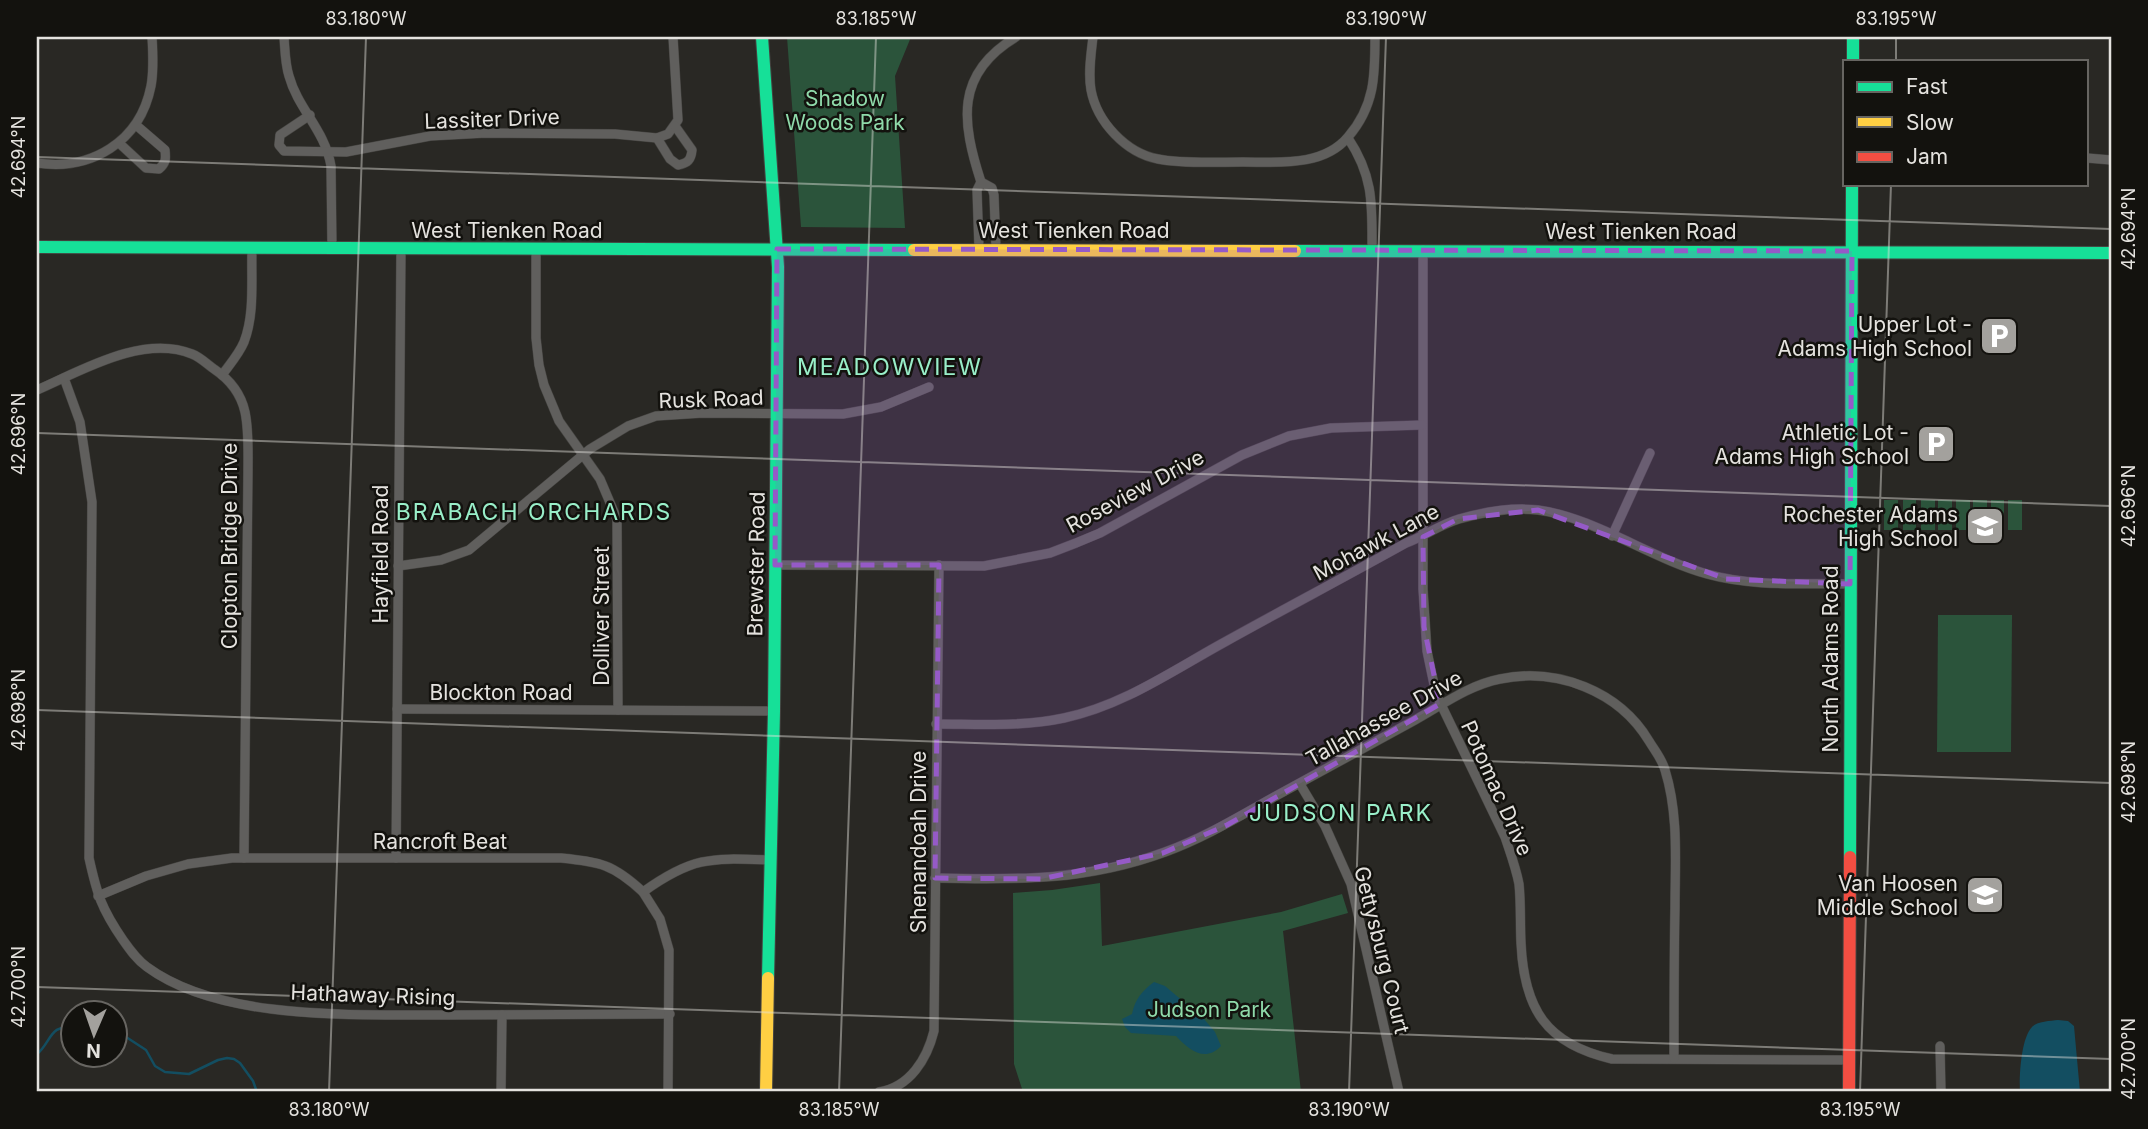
<svg xmlns="http://www.w3.org/2000/svg" width="2148" height="1129" font-family="Inter,sans-serif">
  <rect width="100%" height="100%" fill="#292824"/>
  <g fill="#2b543b">
    <polygon points="787,37 911,37 895,76 905,228 801,227"/>
    <rect x="1884" y="500" width="14" height="30"/>
    <rect x="1903" y="500" width="13" height="30"/>
    <rect x="1921" y="500" width="14" height="30"/>
    <rect x="1938" y="500" width="14" height="30"/>
    <rect x="1956" y="500" width="14" height="30"/>
    <rect x="1973" y="500" width="14" height="30"/>
    <rect x="1991" y="500" width="13" height="30"/>
    <rect x="2008" y="500" width="14" height="30"/>
    <polygon points="1938,615 2012,615 2011,752 1937,752"/>
    <polygon points="1100,883 1102,946 1281,912 1342,894 1348,913 1283,931 1301,1092 1023,1092 1014,1064 1013,893 1052,890"/>
  </g>
  <g fill="#134e61">
    <path d="M1154,982L1165,986L1204,1019L1215,1032L1221,1046C1205,1063 1189,1050 1176,1036L1131,1033L1125,1027L1122,1019L1132,1014C1135,999 1142,991 1154,982Z"/>
    <path d="M2058,1020L2068,1021L2074,1026L2080,1092H2020C2019,1077 2021,1038 2032,1027C2037,1021 2051,1021 2058,1020Z"/>
  </g>
  <g fill="none" stroke-linecap="round" stroke-linejoin="round">
    <g stroke="#134e61" stroke-width="2.5">
      <polyline points="116,1037 123,1035 146,1050 155,1066 165,1072 189,1074 218,1060 227,1058 234,1059 240,1063 253,1081 257,1092"/>
      <path d="M37,1054C51,1043 50,1022 74,1029"/>
    </g>
    <defs>
      <g id="street">
        <path d="M284,37C285,49 285,64 289,76C298,109 325,130 331,166L332,249"/>
        <path d="M1093,37C1091,54 1088,73 1091,90C1097,122 1126,153 1158,159C1182,164 1218,162 1243,162C1278,162 1323,167 1348,137C1375,106 1375,75 1375,37"/>
        <polyline points="310,115 280,135 279,145 284,151 346,152 430,136 486,133 615,134 657,138 668,134 678,120 673,37"/>
        <path d="M657,138L670,159L678,165C688,163 691,160 692,150L675,126"/>
        <path d="M1348,138C1374,177 1372,205 1372,250"/>
        <path d="M119,143L146,168L159,169C166,163 166,159 165,150L136,125"/>
        <polyline points="2087,158 2111,160"/>
        <path d="M37,163C91,171 140,142 151,86C154,70 153,53 152,37"/>
        <path d="M981,182C962,123 954,74 1016,37"/>
        <polyline points="536,249 536,338 539,365 544,385 559,421 600,479 617,519 618,710"/>
        <polyline points="979,249 977,190 981,182 992,188 994,195 996,249"/>
        <path d="M1423,250V589L1427,651L1436,694L1505,837C1510,852 1516,868 1519,884C1521,903 1520,923 1521,943C1524,1009 1546,1044 1612,1059L1849,1060"/>
        <path d="M222,375C230,364 239,354 244,342C255,314 251,279 252,249"/>
        <path d="M64,378L80,422L92,502L89,858C97,894 101,908 123,940C130,950 137,960 147,967C222,1022 358,1014 447,1015C521,1015 595,1014 670,1014"/>
        <path d="M37,390C81,371 142,334 192,354C200,357 207,364 214,369C229,379 241,394 245,412C249,431 248,452 248,472L244,858"/>
        <polyline points="1612,536 1650,453"/>
        <polyline points="775,565 984,566 1050,553 1076,543 1100,533 1242,455 1289,436 1331,428 1422,425"/>
        <polyline points="398,566 441,560 469,550 590,449 628,426 656,416 703,413 843,414 881,407 929,387"/>
        <polyline points="397,709 774,711"/>
        <path d="M936,724C979,724 1022,727 1064,718C1122,706 1172,671 1223,643C1284,609 1345,577 1406,543C1425,536 1439,525 1459,519C1484,512 1512,507 1538,510C1593,517 1652,559 1707,574C1753,587 1802,583 1850,584"/>
        <polyline points="1300,784 1325,826 1351,884 1399,1092"/>
        <polyline points="396,858 401,249"/>
        <path d="M935,878C1017,880 1086,881 1165,852C1204,838 1238,817 1274,797C1321,771 1368,746 1415,720C1442,705 1469,685 1500,679C1557,667 1619,691 1649,741C1655,751 1662,759 1665,770C1679,815 1675,862 1675,908C1674,958 1674,1008 1674,1058"/>
        <polyline points="643,892 660,919 669,950 668,1092"/>
        <path d="M98,896L146,876L188,864L232,858H561C600,862 613,864 643,892C693,856 711,858 770,860"/>
        <polyline points="1940,1046 1941,1092"/>
        <polyline points="501,1092 502,1015"/>
        <path d="M879,1092C910,1087 927,1059 934,1031L939,565"/>
      </g>
      <g id="fast">
        <polyline points="762,37 778,267 774,711 768,978"/>
        <polyline points="1853,37 1853,61"/>
        <polyline points="37,247 914,250"/>
        <polyline points="1295,251 2111,253"/>
        <polyline points="1850,857 1852,184"/>
      </g>
      <g id="slow">
        <polyline points="914,250 1295,251"/>
        <polyline points="766,1092 768,978"/>
      </g>
      <polyline id="jam" points="1849,1092 1850,857"/>
    </defs>
    <use href="#street" stroke="#444340" stroke-width="10"/>
    <use href="#fast" stroke="#444340" stroke-width="14"/>
    <use href="#slow" stroke="#444340" stroke-width="14"/>
    <use href="#jam" stroke="#444340" stroke-width="14"/>
    <use href="#street" stroke="#605f5d" stroke-width="9"/>
    <use href="#fast" stroke="#16e098" stroke-width="12"/>
    <use href="#slow" stroke="#ffcf43" stroke-width="12"/>
    <use href="#jam" stroke="#f24e42" stroke-width="12"/>
  </g>
  <path fill="#955ac7" fill-opacity="0.2" stroke="#955ac7" stroke-width="5" stroke-dasharray="14 9" stroke-linejoin="round" d="M777,249L1852,251L1850,584L1726,579L1538,510L1458,519L1423,537L1424,627L1440,704L1227,825L1163,853L1041,879L935,878L939,565H775Z"/>
  <path fill="none" stroke="#e4e2de" stroke-width="2" stroke-opacity="0.45" d="M1896,61V37M37,157L2111,229M37,433L2111,506M37,710L2111,783M37,987L2111,1059M329,1092L366,37M839,1092L876,37M1349,1092L1386,37M1860,1092L1891,184"/>
  <defs>
    <symbol id="parking-square" viewBox="-11 -11 22 22"><rect x="-9" y="-9" width="18" height="18" rx="4" fill="#a3a19d" stroke="#13120e"/><path d="M-3.5-5.5H1a3.5 3.5 0 0 1 0 7H-1V5.5H-3.5ZM-1-3.4V-.6H.8a1.4 1.4 0 0 0 0-2.8Z" fill="#fff"/></symbol>
    <symbol id="school-square" viewBox="-11 -11 22 22"><rect x="-9" y="-9" width="18" height="18" rx="4" fill="#a3a19d" stroke="#13120e"/><path d="M0-5L7-2L0 1L-7-2ZM-4 1L0 2.5L4 1V4Q0 6-4 4Z" fill="#fff"/></symbol>
  </defs>
  <g fill-rule="evenodd">
    <use href="#parking-square" x="1977" y="314" width="44" height="44"/>
    <use href="#parking-square" x="1914" y="422" width="44" height="44"/>
    <use href="#school-square" x="1963" y="504" width="44" height="44"/>
    <use href="#school-square" x="1963" y="873" width="44" height="44"/>
  </g>
  <g text-anchor="middle" dominant-baseline="central" stroke-width="5" stroke-linejoin="round" paint-order="stroke">
    <g font-size="21" fill="#8fdaaa" stroke="#13120e">
      <text x="845" y="98">Shadow<tspan x="845" dy="24">Woods Park</tspan></text>
      <text x="1209" y="1009">Judson Park</text>
    </g>
    <g font-size="21" fill="#e4e2de" stroke="#13120e">
      <text transform="translate(492 119) rotate(-2)">Lassiter Drive</text>
      <text x="507" y="230">West Tienken Road</text>
      <text x="1074" y="230">West Tienken Road</text>
      <text x="1641" y="231">West Tienken Road</text>
      <text transform="translate(711 399) rotate(-2)">Rusk Road</text>
      <text transform="translate(1135 491) rotate(-28)">Roseview Drive</text>
      <text transform="translate(1376 542) rotate(-28)">Mohawk Lane</text>
      <text transform="translate(229 546) rotate(-90)">Clopton Bridge Drive</text>
      <text transform="translate(380 554) rotate(-90)">Hayfield Road</text>
      <text transform="translate(756 564) rotate(-89)">Brewster Road</text>
      <text transform="translate(601 616) rotate(-90)">Dolliver Street</text>
      <text transform="translate(1830 659) rotate(-90)">North Adams Road</text>
      <text x="501" y="692">Blockton Road</text>
      <text transform="translate(1384 718) rotate(-29)">Tallahassee Drive</text>
      <text transform="translate(1497 788) rotate(66)">Potomac Drive</text>
      <text x="440" y="841">Rancroft Beat</text>
      <text transform="translate(918 842) rotate(-90)">Shenandoah Drive</text>
      <text transform="translate(1382 950) rotate(76)">Gettysburg Court</text>
      <text transform="translate(373 995) rotate(2)">Hathaway Rising</text>
    </g>
    <g font-size="21" fill="#e4e2de" stroke="#13120e" text-anchor="end">
      <text x="1972" y="324">Upper Lot -<tspan x="1972" dy="24">Adams High School</tspan></text>
      <text x="1909" y="432">Athletic Lot -<tspan x="1909" dy="24">Adams High School</tspan></text>
      <text x="1958" y="514">Rochester Adams<tspan x="1958" dy="24">High School</tspan></text>
      <text x="1958" y="883">Van Hoosen<tspan x="1958" dy="24">Middle School</tspan></text>
    </g>
    <g font-size="23" letter-spacing="2" fill="#99efc9" stroke="#13120e">
      <text x="890" y="367">MEADOWVIEW</text>
      <text x="534" y="512">BRABACH ORCHARDS</text>
      <text x="1341" y="813">JUDSON PARK</text>
    </g>
  </g>
  <rect width="2148" height="1129" fill="none" stroke="#13120e" stroke-width="77"/>
  <rect x="1843" y="60" width="245" height="126" fill="#13120e" stroke="#676561" stroke-width="2"/>
  <rect x="1857" y="82" width="35" height="10" fill="#16e098" stroke="#676561" stroke-width="2"/>
  <text x="1906" y="94" font-size="21" fill="#e4e2de">Fast</text>
  <rect x="1857" y="117" width="35" height="10" fill="#ffcf43" stroke="#676561" stroke-width="2"/>
  <text x="1906" y="130" font-size="21" fill="#e4e2de">Slow</text>
  <rect x="1857" y="152" width="35" height="10" fill="#f24e42" stroke="#676561" stroke-width="2"/>
  <text x="1906" y="164" font-size="21" fill="#e4e2de">Jam</text>
  <g transform="translate(94 1034) rotate(182)"><circle r="33" fill="#13120e" stroke="#676561" stroke-width="2"/>
  <path d="M0-5L12 26L0 18L-12 26Z" fill="#a3a19d"/>
  <text y="-10" font-size="19" font-weight="bold" text-anchor="middle" fill="#e4e2de">N</text>
  </g>
  <rect x="38" y="38" width="2072" height="1052" fill="none" stroke="#e4e2de" stroke-width="2.5"/>
  <g font-size="18" text-anchor="middle" fill="#e4e2de">
    <text x="366" y="25">83.180°W</text>
    <text x="876" y="25">83.185°W</text>
    <text x="1386" y="25">83.190°W</text>
    <text x="1896" y="25">83.195°W</text>
    <text transform="translate(19 157) rotate(-90)" y="6">42.694°N</text>
    <text transform="translate(2129 229) rotate(-90)" y="6">42.694°N</text>
    <text transform="translate(19 434) rotate(-90)" y="6">42.696°N</text>
    <text transform="translate(2129 506) rotate(-90)" y="6">42.696°N</text>
    <text transform="translate(19 710) rotate(-90)" y="6">42.698°N</text>
    <text transform="translate(2129 782) rotate(-90)" y="6">42.698°N</text>
    <text transform="translate(19 987) rotate(-90)" y="6">42.700°N</text>
    <text transform="translate(2129 1059) rotate(-90)" y="6">42.700°N</text>
    <text x="329" y="1116">83.180°W</text>
    <text x="839" y="1116">83.185°W</text>
    <text x="1349" y="1116">83.190°W</text>
    <text x="1860" y="1116">83.195°W</text>
  </g>
</svg>
